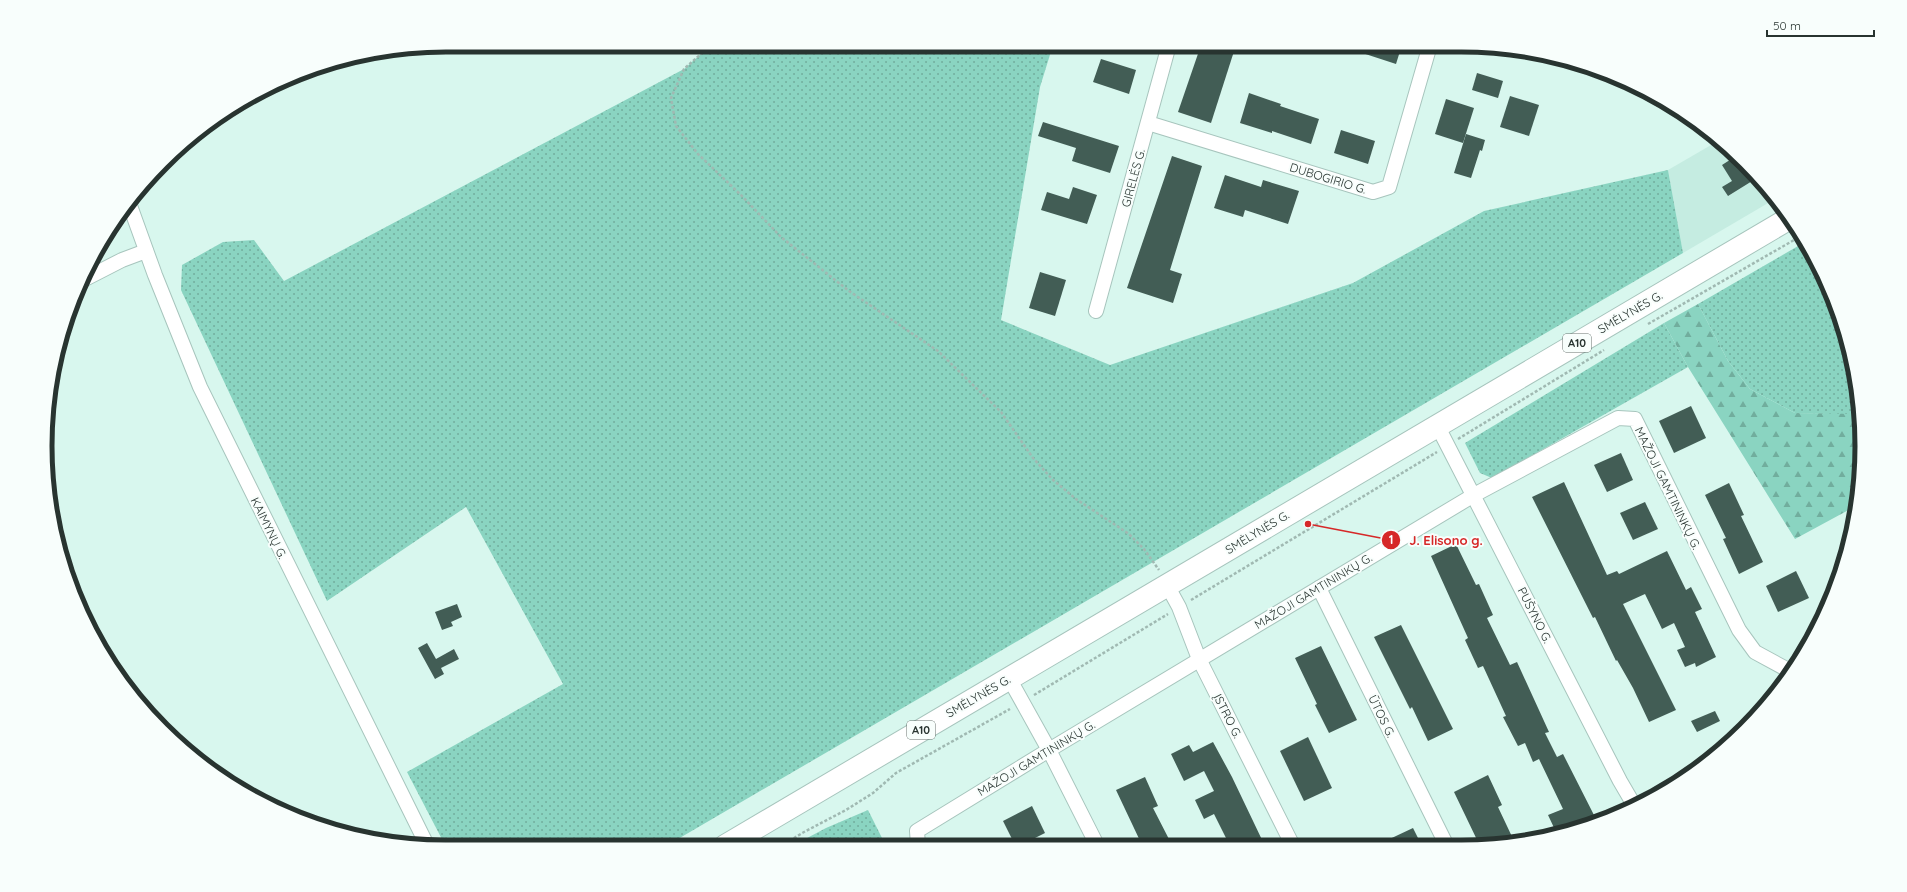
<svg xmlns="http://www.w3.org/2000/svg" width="1907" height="892" font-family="Quicksand,sans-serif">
  <defs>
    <pattern id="grass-dots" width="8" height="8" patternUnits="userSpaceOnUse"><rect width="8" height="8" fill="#8ad4c1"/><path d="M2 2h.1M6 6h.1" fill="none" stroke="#71ad9d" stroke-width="1.8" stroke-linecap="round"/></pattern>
    <pattern id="forest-firs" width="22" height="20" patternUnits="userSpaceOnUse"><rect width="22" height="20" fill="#8ad4c1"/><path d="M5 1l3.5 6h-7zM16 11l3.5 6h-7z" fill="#71ad9d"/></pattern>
  </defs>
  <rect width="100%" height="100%" fill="#d8f7ee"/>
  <polygon fill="#c5ece1" points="1718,141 1744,162 1775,199 1683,253 1668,170"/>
  <g fill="url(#grass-dots)">
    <polygon points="716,45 1053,45 1040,87 1001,320 1110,365 1353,283 1484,211 1668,170 1683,253 666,846 446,847 407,772 563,684 466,507 327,601 181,290 182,265 223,242 254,240 284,281 684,69 702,53"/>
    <polygon points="1805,242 1831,292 1854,368 1859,414 1857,415 1795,413 1750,389 1728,361 1698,304"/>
    <polygon points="1664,323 1688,367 1492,478 1480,473 1465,443"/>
    <polygon points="868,810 886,846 792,846 826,828"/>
  </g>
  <polygon fill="url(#forest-firs)" points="1698,304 1728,361 1750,389 1795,413 1859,414 1862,446 1856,506 1795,539 1688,367 1664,323"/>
  <g fill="#425d55">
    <polygon points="1201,45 1236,45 1211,123 1178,112"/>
    <polygon points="1344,45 1402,45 1396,64 1344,47"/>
    <polygon points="1101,59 1136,70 1129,94 1093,82"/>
    <polygon points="1477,73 1503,81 1498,98 1472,90"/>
    <polygon points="1249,93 1281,104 1280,106 1319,119 1311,144 1272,131 1272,133 1240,123"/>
    <polygon points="1510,96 1539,105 1529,136 1500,127"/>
    <polygon points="1446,99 1474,108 1463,143 1435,134"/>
    <polygon points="1043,122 1119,146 1110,173 1072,161 1076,148 1038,136"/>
    <polygon points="1341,130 1375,141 1368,164 1334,153"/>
    <polygon points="1466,134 1485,140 1482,151 1480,150 1471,178 1454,173"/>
    <polygon points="1172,156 1202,166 1170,270 1182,274 1173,303 1127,288"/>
    <polygon points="1736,156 1744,162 1757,178 1728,196 1722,187 1732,181 1722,165"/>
    <polygon points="1225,175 1261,187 1263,180 1299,191 1288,224 1245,210 1243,217 1214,208"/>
    <polygon points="1073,187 1097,195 1087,224 1041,210 1047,192 1069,199"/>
    <polygon points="1040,272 1066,280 1055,316 1029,308"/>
    <polygon points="1691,406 1706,438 1674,453 1659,421"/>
    <polygon points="1621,453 1633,480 1607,492 1594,465"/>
    <polygon points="1564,482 1607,575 1617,571 1619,574 1667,551 1686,590 1691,587 1702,609 1695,612 1716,657 1696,667 1695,663 1685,667 1677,650 1685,647 1674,623 1662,629 1645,594 1623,604 1676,710 1649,722 1633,688 1617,660 1616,661 1595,617 1593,618 1532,497"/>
    <polygon points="1729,483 1744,515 1741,516 1763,562 1739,574 1723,539 1726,538 1705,495"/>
    <polygon points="1645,502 1658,529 1633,540 1620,513"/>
    <polygon points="1456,544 1476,585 1479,584 1493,615 1487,618 1510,665 1517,662 1549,732 1545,733 1557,757 1563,754 1597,821 1556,832 1548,815 1563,809 1539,759 1533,762 1525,743 1518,746 1503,717 1506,716 1483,666 1478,668 1465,640 1468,638 1431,556"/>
    <polygon points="1796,571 1809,598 1778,612 1766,586"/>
    <polygon points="457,604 462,617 451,622 453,626 442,630 435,612"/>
    <polygon points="1401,625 1453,729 1428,741 1412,707 1410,709 1374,637"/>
    <polygon points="427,643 436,659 454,649 459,659 441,668 444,674 435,679 418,648"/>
    <polygon points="1321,646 1357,720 1329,733 1315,705 1317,704 1295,658"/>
    <polygon points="1715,711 1720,721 1697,732 1691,721"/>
    <polygon points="1308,737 1332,788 1304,801 1280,751"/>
    <polygon points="1213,742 1232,777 1264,844 1229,844 1214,814 1204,819 1195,800 1214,791 1204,771 1184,781 1171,754 1189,745 1193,752"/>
    <polygon points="1488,775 1502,805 1498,807 1515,843 1479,844 1454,792"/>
    <polygon points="1145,777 1158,806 1153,808 1172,845 1142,845 1116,790"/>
    <polygon points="1032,806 1045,833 1021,845 1015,845 1003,821"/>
    <polygon points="1413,828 1421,844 1379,844"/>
  </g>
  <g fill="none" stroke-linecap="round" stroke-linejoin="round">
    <defs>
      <g id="street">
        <polyline points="1148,123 1373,192 1389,187 1430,45"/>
        <polyline points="129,203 155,275 200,387 427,845"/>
        <polyline points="83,280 122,260 146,251"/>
        <polyline points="1096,311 1169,45"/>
        <polyline points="1437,425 1620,781 1634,805"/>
        <polyline points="1167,585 1179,607 1199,659 1292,844"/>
        <polyline points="1319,588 1446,844"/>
        <polyline points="1009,678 1049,750 1097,845"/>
        <polyline points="918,845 917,831 1049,750 1474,495 1618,418 1635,419 1739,630 1755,652 1790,671"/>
      </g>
      <polyline id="highway" points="725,846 1790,218"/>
    </defs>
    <use href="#street" stroke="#a7c5bd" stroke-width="16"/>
    <use href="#highway" stroke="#a7c5bd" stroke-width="24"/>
    <g stroke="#a0b9b2" stroke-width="2.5" stroke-dasharray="3 2" stroke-linecap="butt">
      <polyline points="716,45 702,53 684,69 671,98 676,126 698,154 741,195 781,237 849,291 938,351 1001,412 1033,458 1053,480 1076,499 1129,534 1144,549 1159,570"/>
      <polyline points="1648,324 1801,236"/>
      <polyline points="1458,439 1604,350"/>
      <polyline points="1191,600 1437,452"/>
      <polyline points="1034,695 1168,614"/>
      <polyline points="781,846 804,832 846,810 873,793 896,773 1010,709"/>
    </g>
    <use href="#street" stroke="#fff" stroke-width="14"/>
    <use href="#highway" stroke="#fff" stroke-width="22"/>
  </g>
  <g text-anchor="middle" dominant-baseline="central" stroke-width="4" stroke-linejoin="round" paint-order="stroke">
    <g fill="#f8fefc" stroke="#66716d" stroke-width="1">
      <rect x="1563" y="334" width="28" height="18" rx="3"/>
      <rect x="907" y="721" width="28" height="18" rx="3"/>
    </g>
    <g font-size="11" font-weight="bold" fill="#283430">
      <text x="1577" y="343">A10</text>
      <text x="921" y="730">A10</text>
    </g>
    <g font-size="12" fill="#283430" stroke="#f8fefc">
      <text transform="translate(1133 178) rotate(-75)">GIRELĖS G.</text>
      <text transform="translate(1328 178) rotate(17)">DUBOGIRIO G.</text>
      <text transform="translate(1630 312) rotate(-30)">SMĖLYNĖS G.</text>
      <text transform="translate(1668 488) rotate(64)">MAŽOJI GAMTININKŲ G.</text>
      <text transform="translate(269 528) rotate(64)">KAIMYNŲ G.</text>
      <text transform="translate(1257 532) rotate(-31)">SMĖLYNĖS G.</text>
      <text transform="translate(1313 591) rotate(-31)">MAŽOJI GAMTININKŲ G.</text>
      <text transform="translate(1535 615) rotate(63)">PUŠYNO G.</text>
      <text transform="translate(978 696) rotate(-30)">SMĖLYNĖS G.</text>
      <text transform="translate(1228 716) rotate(63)">ĮSTRO G.</text>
      <text transform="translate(1382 716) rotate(64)">ŪTOS G.</text>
      <text transform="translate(1036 758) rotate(-31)">MAŽOJI GAMTININKŲ G.</text>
    </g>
  </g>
  <path d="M0 0H1907V892H0ZM446 52H1461A394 394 0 0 1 1855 446V446A394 394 0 0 1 1461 840H446A394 394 0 0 1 52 446V446A394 394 0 0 1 446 52Z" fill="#f8fefc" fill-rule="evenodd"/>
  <path fill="none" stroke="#283430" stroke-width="5" d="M446 52H1461A394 394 0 0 1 1855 446V446A394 394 0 0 1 1461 840H446A394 394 0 0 1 52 446V446A394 394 0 0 1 446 52Z"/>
  <path fill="none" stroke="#d62828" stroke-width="1.5" d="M1308 524L1391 540"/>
  <g fill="#d62828" stroke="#f8fefc" stroke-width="1.5">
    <circle cx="1308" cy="524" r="4"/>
    <circle cx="1391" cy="540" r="10"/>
  </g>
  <g font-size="12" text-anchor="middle" font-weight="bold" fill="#fff">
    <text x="1391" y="544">1</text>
  </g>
  <g font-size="13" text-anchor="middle" font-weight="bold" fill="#d62828" stroke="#f8fefc" stroke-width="4" stroke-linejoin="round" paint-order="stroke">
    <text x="1446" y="545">J. Elisono g.</text>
  </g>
  <path d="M1767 30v6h107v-6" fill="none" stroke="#283430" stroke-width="2"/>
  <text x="1773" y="30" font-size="12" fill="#283430" stroke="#f8fefc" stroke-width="3" paint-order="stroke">50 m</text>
</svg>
